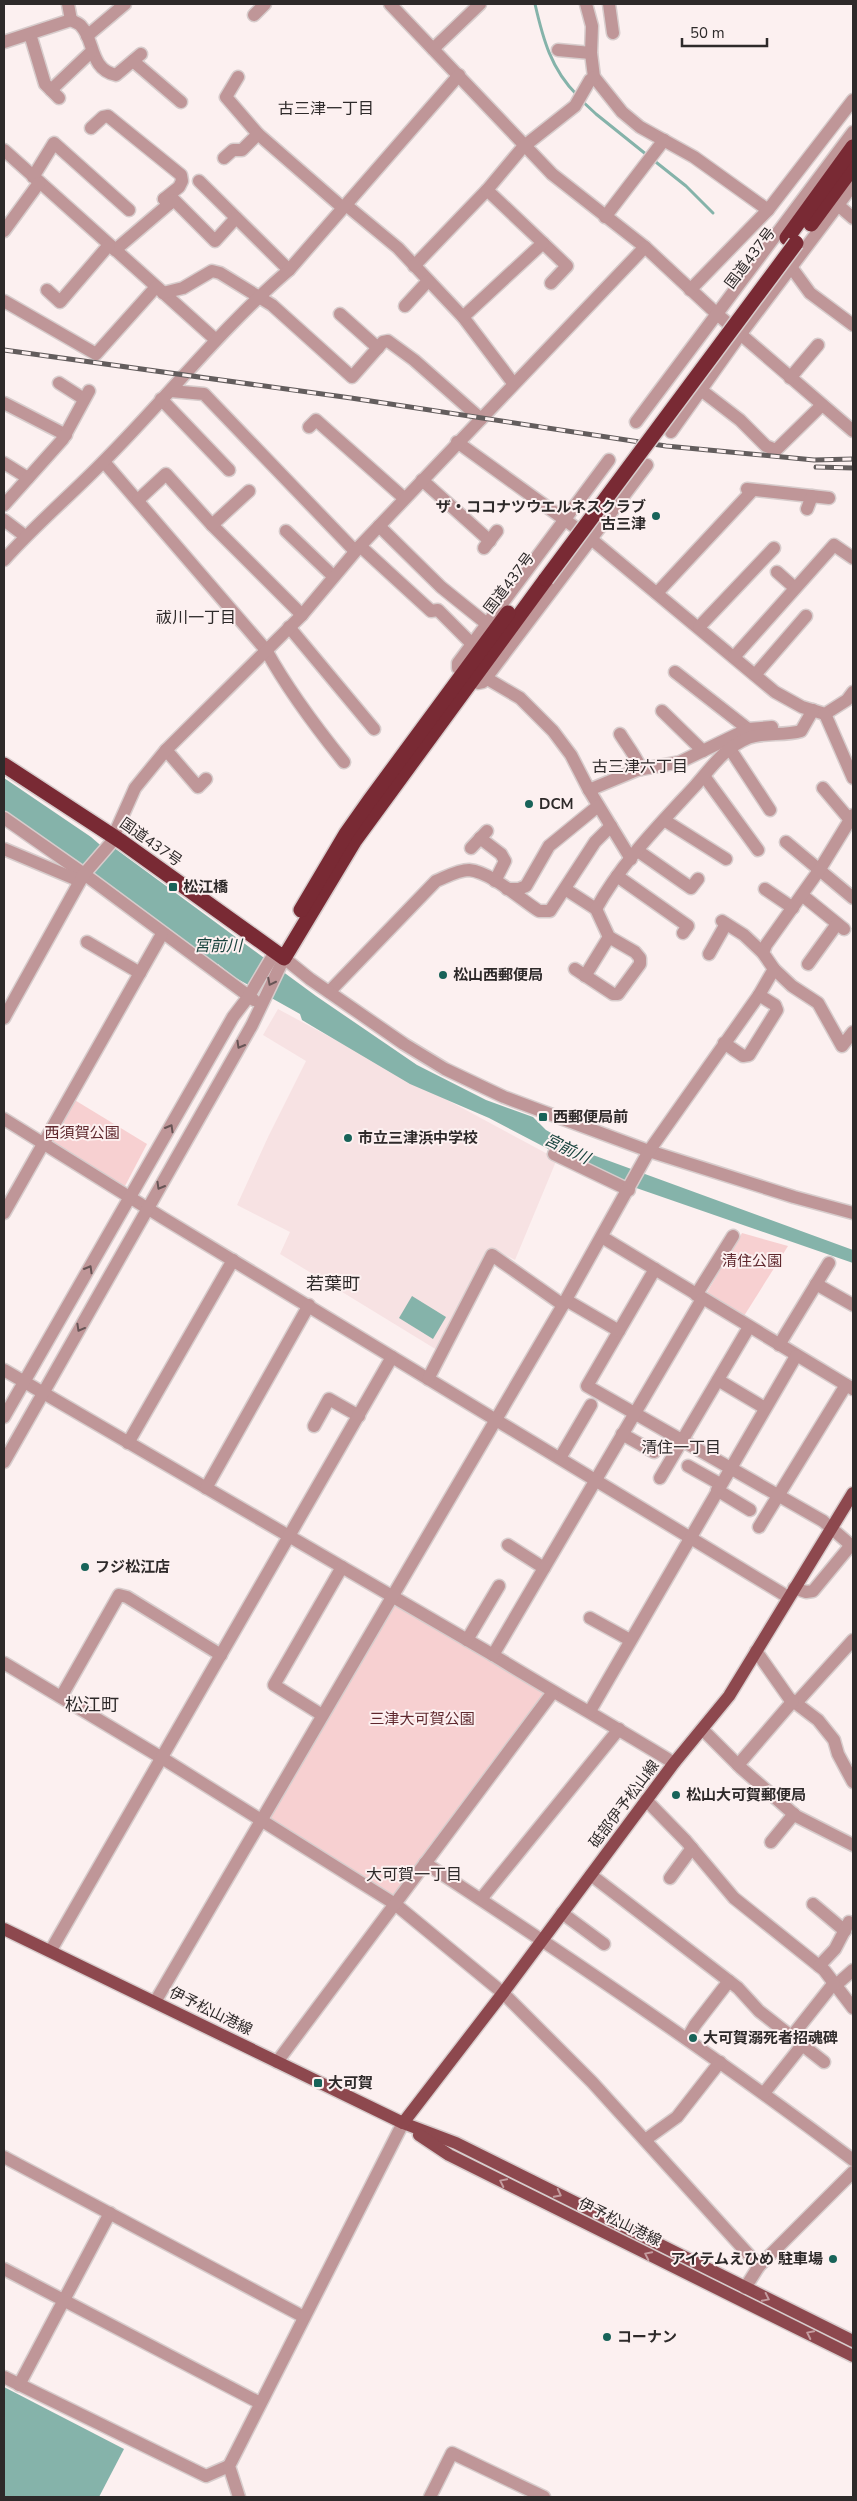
<svg xmlns="http://www.w3.org/2000/svg" width="857" height="2501" font-family="'Nunito Sans','Noto Sans JP',sans-serif">
  <rect width="100%" height="100%" fill="#fcf0f0"/>
  <polygon fill="#f7e2e3" points="278,1009 557,1159 515,1260 493,1249 437,1350 280,1254 290,1232 237,1205 269,1135 306,1061 263,1035"/>
  <g fill="#f7d0d1">
    <polygon points="73,1099 147,1144 125,1186 48,1142"/>
    <polygon points="742,1233 788,1246 744,1316 706,1294"/>
    <polygon points="393,1603 548,1693 394,1899 266,1819"/>
  </g>
  <g fill="#85b3aa">
    <polygon points="4,778 91,837 106,850 113,847 316,996 417,1065 486,1100 533,1117 546,1130 582,1151 853,1250 853,1263 619,1182 579,1165 489,1118 410,1084 317,1029 302,1020 300,1014 234,977 218,964 213,964 4,811"/>
    <polygon points="412,1296 446,1317 433,1339 399,1318"/>
    <polygon points="4,2387 124,2449 99,2497 4,2497"/>
  </g>
  <g fill="none" stroke-linecap="round" stroke-linejoin="round">
    <g stroke="#85b3aa" stroke-width="3">
      <path d="M535,4C543,39 551,69 577,95"/>
      <polyline points="581,100 596,114 647,155"/>
      <polyline points="652,159 686,186 713,213"/>
    </g>
    <defs>
      <g id="minor">
        <polyline points="390,4 552,174 645,247 717,314 853,431"/>
        <polyline points="586,4 592,26 591,53 594,77 622,112 640,127 694,157 768,210"/>
        <polyline points="609,4 613,33"/>
        <polyline points="254,15 265,4"/>
        <path d="M71,20C74,22 79,23 81,26C95,40 89,69 116,75L141,54"/>
        <polyline points="30,34 45,84 59,98"/>
        <polyline points="87,36 125,4"/>
        <polyline points="4,42 71,20 68,4"/>
        <polyline points="433,49 480,4"/>
        <polyline points="558,50 591,53"/>
        <polyline points="133,61 181,102"/>
        <polyline points="238,77 226,97 258,134 343,208"/>
        <polyline points="51,90 91,52"/>
        <polyline points="91,128 103,117 108,116 181,175 182,181 179,187 164,199"/>
        <polyline points="4,150 216,340"/>
        <polyline points="224,158 233,150 242,150 258,134"/>
        <polyline points="33,177 54,143 129,210"/>
        <polyline points="199,181 289,270"/>
        <polyline points="169,204 174,200 215,241 236,218"/>
        <polyline points="346,205 398,248 463,317 513,383"/>
        <polyline points="838,205 853,218"/>
        <polyline points="605,217 664,140"/>
        <polyline points="4,231 39,183"/>
        <polyline points="543,243 567,266 551,283"/>
        <polyline points="115,250 169,204 164,199"/>
        <polyline points="414,266 487,190 523,147 575,106 590,80 594,77"/>
        <polyline points="791,267 810,293 853,325"/>
        <polyline points="47,290 60,302 109,245"/>
        <polyline points="690,290 768,210 853,100"/>
        <polyline points="163,293 183,288 212,271 220,273 272,305 352,377 383,342 388,341 414,360 481,419"/>
        <polyline points="4,301 96,354 156,287"/>
        <polyline points="405,306 428,281"/>
        <polyline points="340,314 378,348"/>
        <polyline points="463,317 543,243 487,190"/>
        <polyline points="790,378 818,345"/>
        <polyline points="59,383 84,399"/>
        <polyline points="701,390 740,420 766,446 776,450 822,405"/>
        <polyline points="171,391 204,394 355,551"/>
        <polyline points="161,399 229,470"/>
        <polyline points="4,403 66,435"/>
        <polyline points="636,422 853,132"/>
        <polyline points="309,427 316,420 404,498"/>
        <polyline points="671,432 740,335 853,185"/>
        <polyline points="457,442 590,538 775,692 802,707 825,714 847,700 853,692"/>
        <polyline points="609,460 458,663 458,668 478,683 483,682 647,465"/>
        <path d="M104,462L266,650C288,690 315,726 344,762"/>
        <polyline points="4,463 28,478"/>
        <polyline points="422,480 490,541"/>
        <polyline points="747,489 829,498"/>
        <polyline points="138,500 166,474 212,525 302,615"/>
        <polyline points="4,505 63,439 89,391"/>
        <polyline points="807,509 812,496"/>
        <polyline points="4,520 25,536"/>
        <polyline points="212,525 249,491"/>
        <polyline points="379,526 441,587 487,624"/>
        <polyline points="286,531 333,576"/>
        <polyline points="360,546 431,611 438,610 472,644"/>
        <polyline points="484,548 497,531"/>
        <path d="M4,560C35,525 71,495 104,461C167,398 221,328 289,270L459,75"/>
        <polyline points="777,572 795,588"/>
        <polyline points="657,593 753,490"/>
        <polyline points="289,627 374,729"/>
        <polyline points="699,627 774,548"/>
        <polyline points="734,657 834,545 853,558"/>
        <polyline points="675,672 748,729"/>
        <polyline points="755,675 806,616"/>
        <polyline points="486,678 520,698 553,731 571,755 589,790 631,859"/>
        <polyline points="662,711 703,751"/>
        <polyline points="825,714 853,778"/>
        <path d="M620,734C628,747 636,756 641,769"/>
        <polyline points="730,749 770,810"/>
        <polyline points="166,750 198,787 206,779"/>
        <polyline points="704,776 758,850"/>
        <polyline points="823,788 850,820"/>
        <polyline points="589,790 637,770 680,762 748,729 772,727"/>
        <polyline points="4,818 84,874 254,1000"/>
        <polyline points="664,820 726,859"/>
        <polyline points="480,838 501,854 505,861 495,881"/>
        <polyline points="786,842 853,898"/>
        <polyline points="471,848 487,831"/>
        <polyline points="4,849 80,881"/>
        <polyline points="638,851 691,888 698,879"/>
        <polyline points="617,876 688,926 683,933"/>
        <polyline points="507,889 519,889 526,886 549,846 598,806"/>
        <polyline points="565,889 596,909 609,937 635,952 640,958 640,964 618,994 613,994 575,969"/>
        <polyline points="765,889 793,908"/>
        <polyline points="802,895 844,929"/>
        <path d="M596,909C621,863 660,824 695,786C711,768 724,748 748,738C764,732 784,736 801,731L813,710"/>
        <polyline points="722,921 744,935 763,953"/>
        <polyline points="87,942 140,973"/>
        <polyline points="709,954 726,924"/>
        <polyline points="808,964 837,924"/>
        <polyline points="774,969 792,986 818,1003 842,1046 853,1032"/>
        <polyline points="585,976 609,937"/>
        <path d="M329,992L436,881C446,877 458,870 469,870C491,872 520,899 539,911H550L595,842L611,826"/>
        <polyline points="4,1018 84,874 110,844 135,788 166,750 302,615 360,546 645,247"/>
        <polyline points="724,1043 743,1056 749,1055 777,1010 775,1005 759,995"/>
        <polyline points="4,1119 163,1218 788,1597"/>
        <polyline points="554,1154 629,1190"/>
        <polyline points="4,1213 162,934"/>
        <polyline points="602,1237 853,1389"/>
        <polyline points="655,1269 587,1386 823,1521 853,1547"/>
        <polyline points="816,1284 853,1305"/>
        <polyline points="696,1295 733,1236"/>
        <polyline points="566,1300 619,1331"/>
        <polyline points="779,1345 829,1263"/>
        <path d="M4,1370L493,1655C553,1692 614,1726 674,1763"/>
        <polyline points="428,1379 492,1255 563,1305"/>
        <polyline points="718,1380 765,1408"/>
        <polyline points="4,1417 233,1017 249,996 275,952"/>
        <polyline points="314,1426 329,1399 359,1416"/>
        <polyline points="622,1434 654,1452"/>
        <polyline points="128,1443 233,1260"/>
        <polyline points="560,1458 591,1405"/>
        <polyline points="4,1462 252,1025 284,958 310,979 404,1044 445,1069 504,1097 649,1151 794,1197 853,1213"/>
        <polyline points="688,1466 720,1484"/>
        <polyline points="660,1478 749,1327"/>
        <polyline points="206,1488 309,1305"/>
        <polyline points="717,1490 750,1510"/>
        <polyline points="759,1527 846,1385"/>
        <polyline points="508,1545 544,1568"/>
        <polyline points="794,1588 806,1592 813,1591 851,1545"/>
        <polyline points="590,1618 630,1640"/>
        <polyline points="467,1640 499,1586"/>
        <polyline points="756,1651 789,1698 818,1720 834,1740 838,1754 853,1782"/>
        <polyline points="493,1655 702,1299"/>
        <polyline points="4,1663 162,1758 395,1904 503,1993 592,2082 759,2266"/>
        <polyline points="61,1697 119,1595 127,1597 221,1655"/>
        <polyline points="796,1703 853,1640"/>
        <polyline points="590,1711 796,1356"/>
        <polyline points="322,1715 274,1685 342,1567"/>
        <polyline points="703,1730 741,1768 796,1816 853,1845"/>
        <polyline points="738,1765 793,1701"/>
        <polyline points="646,1800 686,1841 734,1898 824,1970 853,2008"/>
        <polyline points="771,1842 794,1814"/>
        <path d="M425,1863C570,1958 714,2055 853,2160"/>
        <polyline points="591,1875 738,1988 759,2011 824,2062"/>
        <polyline points="670,1878 692,1848"/>
        <polyline points="481,1899 619,1729"/>
        <polyline points="813,1904 845,1931"/>
        <polyline points="562,1913 604,1944"/>
        <polyline points="51,1950 392,1357"/>
        <polyline points="819,1966 835,1949 849,1922"/>
        <polyline points="836,1985 853,1970"/>
        <polyline points="155,2002 563,1305 649,1151 759,995 774,969 763,953 766,945 820,869 853,815"/>
        <polyline points="792,2036 834,1983"/>
        <polyline points="687,2039 695,2025 729,1981"/>
        <polyline points="277,2062 553,1692"/>
        <polyline points="764,2093 803,2044"/>
        <polyline points="645,2140 677,2117 720,2062"/>
        <polyline points="4,2157 304,2317"/>
        <polyline points="4,2269 260,2403"/>
        <polyline points="745,2288 759,2266 853,2172"/>
        <polyline points="4,2377 206,2476 229,2466"/>
        <polyline points="19,2385 110,2213"/>
        <polyline points="239,2497 229,2466 403,2123"/>
        <polyline points="430,2497 452,2453 544,2497"/>
      </g>
      <g id="major">
        <polyline points="4,1929 403,2123 456,2143 853,2341"/>
        <polyline points="403,2123 503,1993 674,1763 729,1696 853,1493"/>
        <polyline points="419,2135 449,2155 853,2356"/>
      </g>
      <g id="highway">
        <polyline points="811,224 853,167"/>
        <polyline points="787,238 853,147"/>
        <polyline points="4,765 122,842 284,958 355,840 546,579"/>
        <polyline points="301,910 346,834 370,800 508,613"/>
      </g>
    </defs>
    <use href="#minor" stroke="#d7cccc" stroke-width="15"/>
    <use href="#major" stroke="#d7cccc" stroke-width="15"/>
    <use href="#highway" stroke="#d7cccc" stroke-width="18"/>
    <use href="#minor" stroke="#bf9698" stroke-width="12"/>
    <use href="#major" stroke="#8d484e" stroke-width="12"/>
    <use href="#highway" stroke="#792a34" stroke-width="15"/>
    <defs>
      <g id="rail">
        <polyline points="4,350 351,398 666,446 814,460 853,459"/>
        <polyline points="816,467 853,468"/>
      </g>
    </defs>
    <use href="#rail" stroke="#635d5d" stroke-width="5"/>
    <use href="#rail" stroke="#fcf0f0" stroke-width="3" stroke-dasharray="9" stroke-linecap="butt"/>
    <defs>
      <polyline id="highway-bridge" points="546,579 796,243"/>
    </defs>
    <use href="#highway-bridge" stroke="#d7cccc" stroke-width="18" stroke-linecap="butt"/>
    <use href="#highway-bridge" stroke="#792a34" stroke-width="15"/>
  </g>
  <defs><path id="oneway-chevron" d="M-2-3.5L2.5 0L-2 3.5" fill="none" stroke-width="1.6" stroke-linecap="round" stroke-linejoin="round" transform="scale(1.25)"/></defs>
  <g stroke="#685556">
    <use href="#oneway-chevron" transform="translate(271 982) rotate(117)"/>
    <use href="#oneway-chevron" transform="translate(240 1045) rotate(120)"/>
    <use href="#oneway-chevron" transform="translate(170 1128) rotate(-60)"/>
    <use href="#oneway-chevron" transform="translate(160 1186) rotate(120)"/>
    <use href="#oneway-chevron" transform="translate(89 1269) rotate(-60)"/>
    <use href="#oneway-chevron" transform="translate(80 1328) rotate(119)"/>
  </g>
  <g stroke="#c49c9f">
    <use href="#oneway-chevron" transform="translate(503 2182) rotate(-154)"/>
    <use href="#oneway-chevron" transform="translate(558 2194) rotate(27)"/>
    <use href="#oneway-chevron" transform="translate(648 2255) rotate(-154)"/>
    <use href="#oneway-chevron" transform="translate(766 2298) rotate(26)"/>
    <use href="#oneway-chevron" transform="translate(810 2334) rotate(-154)"/>
  </g>
  <g fill="#186359" stroke="#fcf0f0" stroke-width="2">
    <circle cx="656" cy="516" r="5"/>
    <circle cx="529" cy="804" r="5"/>
    <rect x="168" y="882" width="10" height="10" rx="2.5"/>
    <circle cx="443" cy="975" r="5"/>
    <rect x="538" y="1112" width="10" height="10" rx="2.5"/>
    <circle cx="348" cy="1138" r="5"/>
    <circle cx="85" cy="1567" r="5"/>
    <circle cx="676" cy="1795" r="5"/>
    <circle cx="693" cy="2038" r="5"/>
    <rect x="313" y="2078" width="10" height="10" rx="2.5"/>
    <circle cx="833" cy="2259" r="5"/>
    <circle cx="607" cy="2337" r="5"/>
  </g>
  <g text-anchor="middle" dominant-baseline="central" stroke-width="4" stroke-linejoin="round" paint-order="stroke">
    <g font-size="15" fill="#2e2a2a" stroke="#fcf0f0">
      <text transform="translate(750 258) rotate(-53)">国道437号</text>
      <text transform="translate(509 583) rotate(-53)">国道437号</text>
      <text transform="translate(151 842) rotate(35)">国道437号</text>
      <text transform="translate(624 1804) rotate(-53)">砥部伊予松山線</text>
      <text transform="translate(211 2011) rotate(26)">伊予松山港線</text>
      <text transform="translate(620 2222) rotate(26)">伊予松山港線</text>
    </g>
    <g font-size="15" font-weight="bold" fill="#2e2a2a" stroke="#fcf0f0" text-anchor="start">
      <text x="646" y="507" text-anchor="end">ザ・ココナツウエルネスクラブ<tspan x="646" dy="17">古三津</tspan></text>
      <text x="539" y="804">DCM</text>
      <text x="183" y="887">松江橋</text>
      <text x="453" y="975">松山西郵便局</text>
      <text x="553" y="1117">西郵便局前</text>
      <text x="358" y="1138">市立三津浜中学校</text>
      <text x="95" y="1567">フジ松江店</text>
      <text x="686" y="1795">松山大可賀郵便局</text>
      <text x="703" y="2038">大可賀溺死者招魂碑</text>
      <text x="328" y="2083">大可賀</text>
      <text x="823" y="2259" text-anchor="end">アイテムえひめ 駐車場</text>
      <text x="617" y="2337">コーナン</text>
    </g>
    <g font-size="15" fill="#5f282e" stroke="#fcf0f0">
      <text x="82" y="1133">西須賀公園</text>
      <text x="752" y="1261">清住公園</text>
      <text x="422" y="1719">三津大可賀公園</text>
    </g>
    <g font-size="16" fill="#2e2a2a" stroke="#fcf0f0">
      <text x="326" y="109">古三津一丁目</text>
      <text x="196" y="618">祓川一丁目</text>
      <text x="640" y="767">古三津六丁目</text>
      <text x="681" y="1448">清住一丁目</text>
      <text x="414" y="1875">大可賀一丁目</text>
    </g>
    <g font-size="16" font-style="italic" fill="#18433d" stroke="#fcf0f0">
      <text x="218" y="946">宮前川</text>
      <text transform="translate(567 1149) rotate(26)">宮前川</text>
    </g>
    <g font-size="18" fill="#2e2a2a" stroke="#fcf0f0">
      <text x="333" y="1284">若葉町</text>
      <text x="92" y="1705">松江町</text>
    </g>
  </g>
  <rect width="857" height="2501" fill="none" stroke="#2e2a2a" stroke-width="10"/>
  <path d="M682 38v8h85v-8" fill="none" stroke="#2e2a2a" stroke-width="2.5"/>
  <text x="690" y="38" font-size="15" fill="#2e2a2a" stroke="#fcf0f0" stroke-width="4" paint-order="stroke">50 m</text>
</svg>
